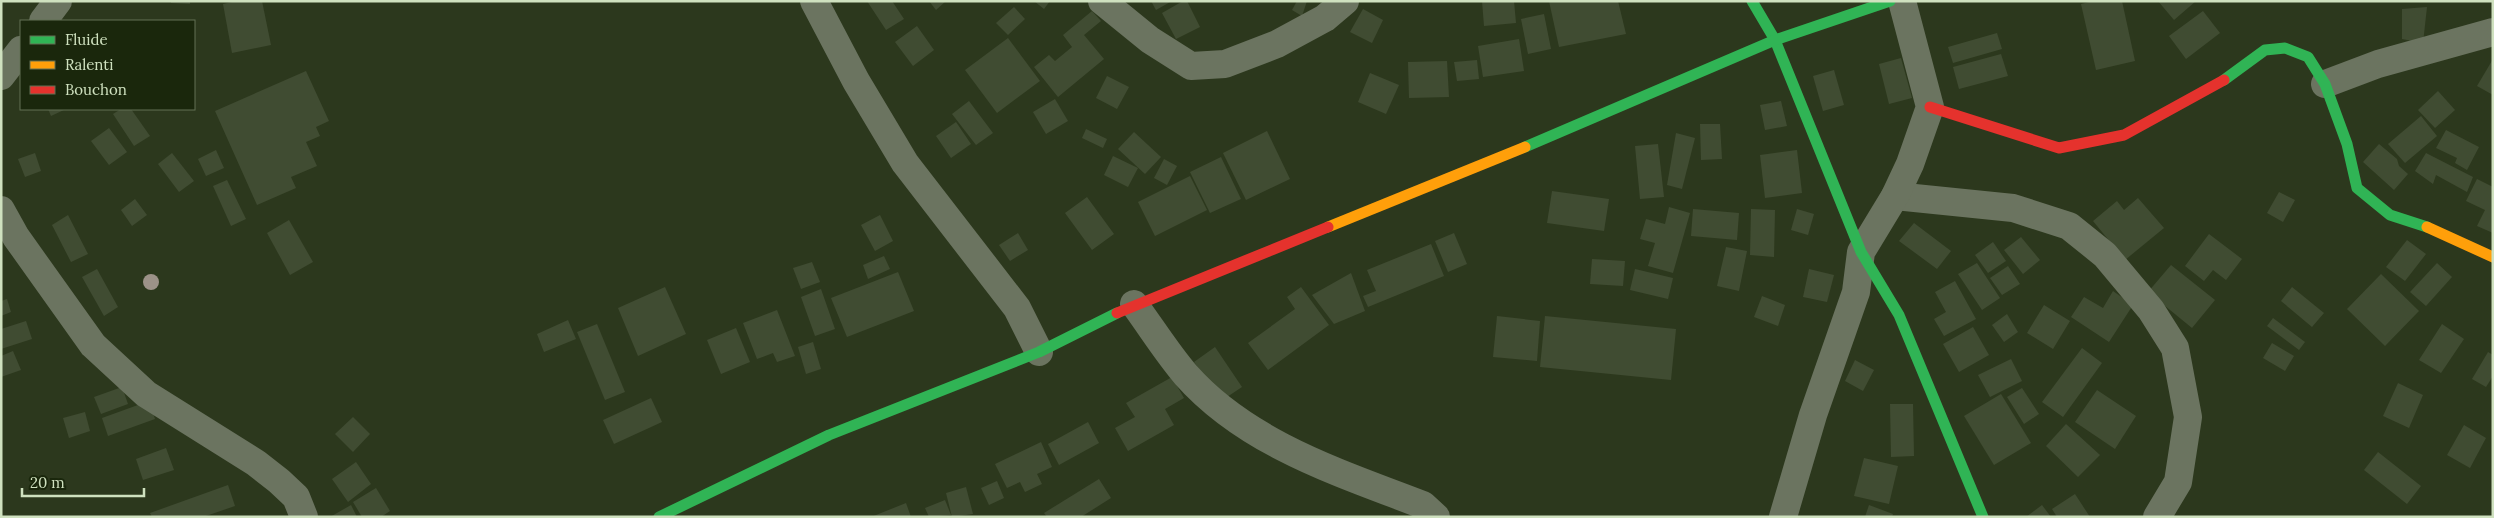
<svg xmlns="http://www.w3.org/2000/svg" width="2494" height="518" font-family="Lora,serif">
  <rect width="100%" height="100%" fill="#2c381d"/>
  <g fill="#404c32">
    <polygon points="171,1 190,1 190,4 171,3"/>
    <polygon points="236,1 262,1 271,45 232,53 223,4"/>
    <polygon points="867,1 892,1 904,19 886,30"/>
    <polygon points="929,1 946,1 936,10"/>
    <polygon points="1034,1 1050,1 1044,9"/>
    <polygon points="1151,1 1172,1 1156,10"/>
    <polygon points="1183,1 1187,1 1200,27 1176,39 1162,13"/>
    <polygon points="1297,1 1307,1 1302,16 1292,10"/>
    <polygon points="1482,1 1514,1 1516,23 1484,26"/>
    <polygon points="1549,1 1618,1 1626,34 1559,47"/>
    <polygon points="2093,1 2122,1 2135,61 2096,70 2081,4"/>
    <polygon points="2158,1 2196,1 2174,20"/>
    <polygon points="1014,7 1025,19 1008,35 996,23"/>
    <polygon points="2427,7 2423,43 2402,39 2402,9"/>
    <polygon points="1363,9 1383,20 1372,43 1350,32"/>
    <polygon points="1092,11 1101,21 1084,35 1104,59 1058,97 1034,67 1049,55 1055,61 1072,47 1063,35"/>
    <polygon points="2203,11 2220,33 2186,59 2169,36"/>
    <polygon points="1544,14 1551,49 1528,54 1521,19"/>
    <polygon points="917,26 934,50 913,66 895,42"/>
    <polygon points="1997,33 2002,49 1953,63 1948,47"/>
    <polygon points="1008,38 1040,81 997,113 965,70"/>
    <polygon points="1519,39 1524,71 1483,77 1478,46"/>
    <polygon points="2001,54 2008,76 1959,89 1953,67"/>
    <polygon points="1901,58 1912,98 1889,104 1879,64"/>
    <polygon points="2493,59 2493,95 2477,86"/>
    <polygon points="1477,60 1479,79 1457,81 1454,62"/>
    <polygon points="1447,61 1449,97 1409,98 1408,62"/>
    <polygon points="1834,70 1844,105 1823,111 1813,76"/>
    <polygon points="306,71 329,121 316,127 320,136 306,142 317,166 291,177 296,188 257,205 215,111"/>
    <polygon points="1370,73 1399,85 1386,114 1358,102"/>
    <polygon points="1107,76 1129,87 1117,109 1096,98"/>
    <polygon points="2438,91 2455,110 2435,128 2418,110"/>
    <polygon points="1055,99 1068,121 1046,134 1033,112"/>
    <polygon points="969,101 993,133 976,145 952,114"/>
    <polygon points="1781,101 1787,126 1765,130 1760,105"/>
    <polygon points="48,109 66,109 51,116"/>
    <polygon points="121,109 131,109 150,136 134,146 113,114"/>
    <polygon points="2421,116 2437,136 2405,163 2388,144"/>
    <polygon points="956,122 971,144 951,158 936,136"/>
    <polygon points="1700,124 1720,124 1722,159 1701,160"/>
    <polygon points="109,128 127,152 109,165 91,141"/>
    <polygon points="1086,129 1107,139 1103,148 1082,138"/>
    <polygon points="2446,130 2479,147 2467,170 2455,163 2457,158 2436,148"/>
    <polygon points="1267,131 1290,179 1246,200 1223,153"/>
    <polygon points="1134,132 1161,157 1145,174 1118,149"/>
    <polygon points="1676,133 1695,138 1682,189 1667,185"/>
    <polygon points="1658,144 1664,197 1640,199 1635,146"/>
    <polygon points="2379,144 2397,159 2399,166 2408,174 2394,190 2363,162"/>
    <polygon points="216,150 224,168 206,176 198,159"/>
    <polygon points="1797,150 1802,193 1765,198 1760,155"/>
    <polygon points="35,153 41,171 25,177 18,159"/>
    <polygon points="172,153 194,181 179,192 158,164"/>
    <polygon points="2426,153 2473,177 2467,192 2436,175 2433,184 2415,171"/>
    <polygon points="1113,156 1138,168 1128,187 1104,175"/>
    <polygon points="1221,157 1241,199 1210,213 1190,172"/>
    <polygon points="1164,159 1177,166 1167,185 1154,178"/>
    <polygon points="1190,176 1207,210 1155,236 1138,202"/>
    <polygon points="2477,179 2493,187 2493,233 2477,226 2485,210 2466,201"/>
    <polygon points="227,180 246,219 231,226 213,186"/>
    <polygon points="1552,191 1609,199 1604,231 1547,223"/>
    <polygon points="2279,192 2295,200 2283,222 2267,213"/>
    <polygon points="1087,197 1114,234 1092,250 1065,213"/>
    <polygon points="2138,198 2164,228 2125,260 2093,221 2117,201 2124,210"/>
    <polygon points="135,199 147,215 132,226 121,210"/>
    <polygon points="1669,207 1690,213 1673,273 1648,266 1655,243 1640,239 1646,219 1665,224"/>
    <polygon points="1693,209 1739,213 1737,240 1691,236"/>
    <polygon points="1751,209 1775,210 1774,257 1750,255"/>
    <polygon points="1797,209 1814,214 1808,235 1791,230"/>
    <polygon points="68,215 88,254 71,262 52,225"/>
    <polygon points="880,215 893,241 875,251 861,225"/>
    <polygon points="289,220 313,262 290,275 267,233"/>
    <polygon points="1914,223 1951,251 1937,269 1899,241"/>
    <polygon points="1018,233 1028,250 1010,261 999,245"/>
    <polygon points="1454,233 1467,264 1448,272 1435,241"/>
    <polygon points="2209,234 2242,259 2226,280 2213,270 2204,281 2185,266"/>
    <polygon points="2021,237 2040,260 2023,274 2004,250"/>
    <polygon points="2407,240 2426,254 2405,281 2386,267"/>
    <polygon points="1993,242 2006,261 1988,273 1975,255"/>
    <polygon points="1431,244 1444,276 1368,307 1363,296 1376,291 1367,270"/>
    <polygon points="1726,247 1747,251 1739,291 1717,286"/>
    <polygon points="884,256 890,269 868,279 863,265"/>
    <polygon points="1592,259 1625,261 1623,286 1590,284"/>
    <polygon points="812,262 820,282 801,289 793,268"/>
    <polygon points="1977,263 2000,298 1982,310 1958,274"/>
    <polygon points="2437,263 2452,277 2426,306 2410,292"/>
    <polygon points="2171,265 2215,300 2192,328 2148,292"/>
    <polygon points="2008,266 2020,284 2002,295 1990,278"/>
    <polygon points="97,269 118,307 104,316 82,277"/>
    <polygon points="1635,269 1673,278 1668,299 1630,290"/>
    <polygon points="1809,269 1834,275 1827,302 1803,297"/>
    <polygon points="898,272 914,311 847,337 831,298"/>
    <polygon points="1351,273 1365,311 1334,324 1312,295"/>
    <polygon points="2381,274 2419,311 2385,346 2347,309"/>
    <polygon points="1955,281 1976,319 1944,336 1934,319 1946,312 1935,292"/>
    <polygon points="665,287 686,334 638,356 618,308"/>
    <polygon points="1301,287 1329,325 1268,370 1248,343 1295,309 1287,297"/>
    <polygon points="2292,287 2324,313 2312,327 2281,301"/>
    <polygon points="821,289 835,329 815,336 801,297"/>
    <polygon points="2113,291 2133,305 2109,342 2071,317 2084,297 2103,308"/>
    <polygon points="1762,296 1785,305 1778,326 1754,317"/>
    <polygon points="7,299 11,312 1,316 1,301"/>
    <polygon points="2044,305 2070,321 2053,349 2027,333"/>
    <polygon points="777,310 795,356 777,362 773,353 757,359 743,323"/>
    <polygon points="2007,314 2018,332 2004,342 1992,325"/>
    <polygon points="1497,316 1540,321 1537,361 1493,357"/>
    <polygon points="1545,316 1676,329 1671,380 1540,367"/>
    <polygon points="2273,318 2305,342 2299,350 2267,326"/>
    <polygon points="568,320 576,339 544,352 537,334"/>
    <polygon points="26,321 32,339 1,349 1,329"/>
    <polygon points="597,324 625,392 605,400 577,332"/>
    <polygon points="2442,324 2464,339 2441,373 2419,360"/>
    <polygon points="1973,327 1989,355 1959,372 1943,344"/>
    <polygon points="736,328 750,362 721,374 707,340"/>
    <polygon points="813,342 821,369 806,374 798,347"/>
    <polygon points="2272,343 2294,356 2285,371 2263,358"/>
    <polygon points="1215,347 1242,387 1221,401 1194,362"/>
    <polygon points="2082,348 2102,363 2063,417 2042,402"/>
    <polygon points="13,351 21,370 1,377 1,356"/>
    <polygon points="2488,352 2493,355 2493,376 2486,387 2472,379"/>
    <polygon points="2011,359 2022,381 1990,397 1978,375"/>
    <polygon points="1855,360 1874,370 1863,391 1845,381"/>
    <polygon points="1172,377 1184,398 1165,409 1174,425 1128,451 1115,428 1135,417 1126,403"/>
    <polygon points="2398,383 2423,395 2409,428 2383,416"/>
    <polygon points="122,387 128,404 101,414 94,397"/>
    <polygon points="2022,388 2039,414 2024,424 2007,397"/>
    <polygon points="2097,390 2136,416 2115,449 2075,422"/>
    <polygon points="2001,394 2031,443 1994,465 1964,416"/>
    <polygon points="651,398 662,422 614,444 603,420"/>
    <polygon points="149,401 155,419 108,436 102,418"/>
    <polygon points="1890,404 1913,404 1914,456 1891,457"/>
    <polygon points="85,412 90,431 69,438 63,418"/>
    <polygon points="353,417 370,434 353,452 335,434"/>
    <polygon points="1088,422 1099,443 1059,465 1048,444"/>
    <polygon points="2066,424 2100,455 2078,477 2046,446"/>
    <polygon points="2464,425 2486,438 2470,468 2447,455"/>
    <polygon points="1041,442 1052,467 1037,474 1042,484 1025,492 1020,482 1007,488 995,464"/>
    <polygon points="166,448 174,470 143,480 136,459"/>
    <polygon points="2378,452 2421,486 2407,504 2364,470"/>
    <polygon points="1864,458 1898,466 1889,504 1854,496"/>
    <polygon points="356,462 371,484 348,502 332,479"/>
    <polygon points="1099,479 1111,498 1081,517 1047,517 1044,513"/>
    <polygon points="997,481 1004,498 989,505 981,488"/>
    <polygon points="228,485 235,506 203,517 152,517 150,513"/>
    <polygon points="966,487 973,514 952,517 946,493"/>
    <polygon points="376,488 390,511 381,517 362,517 353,502"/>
    <polygon points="2075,494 2090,517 2057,517 2052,509"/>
    <polygon points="945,500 951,515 929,517 925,508"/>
    <polygon points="906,503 911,517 871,517"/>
    <polygon points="351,505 357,517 330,517"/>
    <polygon points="1869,505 1893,514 1892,517 1865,517"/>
    <polygon points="2042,505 2051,517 2026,517"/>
  </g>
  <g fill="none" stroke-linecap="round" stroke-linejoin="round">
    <g stroke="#6b7460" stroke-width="28">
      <polyline points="814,1 856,81 905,163 1017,308 1039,352"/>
      <polyline points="1102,1 1150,40 1191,66 1225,64 1277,44 1325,18 1345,1"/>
      <polyline points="43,21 58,1"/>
      <polyline points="1,76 21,50"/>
      <polyline points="2325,84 2378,64 2493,32"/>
      <polyline points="1895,196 2013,208 2069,226 2105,255 2151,310 2175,348 2188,417 2178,482 2157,517"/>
      <polyline points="1,210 16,237 93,345 146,394 256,463 279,481 296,497 304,517"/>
      <path d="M1134,304C1151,327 1167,353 1186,375C1247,444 1340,473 1423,505L1436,517"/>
      <polyline points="1783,517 1813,415 1856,292 1861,252 1895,196 1910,164 1930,107 1902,1"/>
    </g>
    <g stroke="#30b455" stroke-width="11">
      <polyline points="1752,1 1775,40 1861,252 1899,315 1983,517"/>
      <polyline points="2224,80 2265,50 2285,48 2308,57 2325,84 2347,144 2357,188 2390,215 2427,227"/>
      <polyline points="1525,147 1775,40 1890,1"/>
      <polyline points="659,517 829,435 1039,352 1117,313"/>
    </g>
    <g stroke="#ff9f0a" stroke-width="11">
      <polyline points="1328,227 1525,147"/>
      <polyline points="2427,227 2493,257"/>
    </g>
    <g stroke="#e5322d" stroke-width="11">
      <polyline points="1930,107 2059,148 2124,135 2224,80"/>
      <polyline points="1117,313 1328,227"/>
    </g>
  </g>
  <circle fill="#9c9288" cx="151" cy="282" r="8"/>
  <rect width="2494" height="518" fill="none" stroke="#cfe1bf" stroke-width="5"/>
  <rect x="20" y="20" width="175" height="90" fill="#1a270c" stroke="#627154"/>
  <rect x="30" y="36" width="25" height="8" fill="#30b455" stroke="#627154"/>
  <text x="65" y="45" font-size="15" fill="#cfe1bf">Fluide</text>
  <rect x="30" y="61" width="25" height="8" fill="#ff9f0a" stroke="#627154"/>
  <text x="65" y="70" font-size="15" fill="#cfe1bf">Ralenti</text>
  <rect x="30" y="86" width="25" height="8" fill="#e5322d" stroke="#627154"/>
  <text x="65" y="95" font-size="15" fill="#cfe1bf">Bouchon</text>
  <path d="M22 488v8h122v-8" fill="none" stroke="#cfe1bf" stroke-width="2.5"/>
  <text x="30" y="488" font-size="15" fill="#cfe1bf" stroke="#1a270c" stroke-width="4" paint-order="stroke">20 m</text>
</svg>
